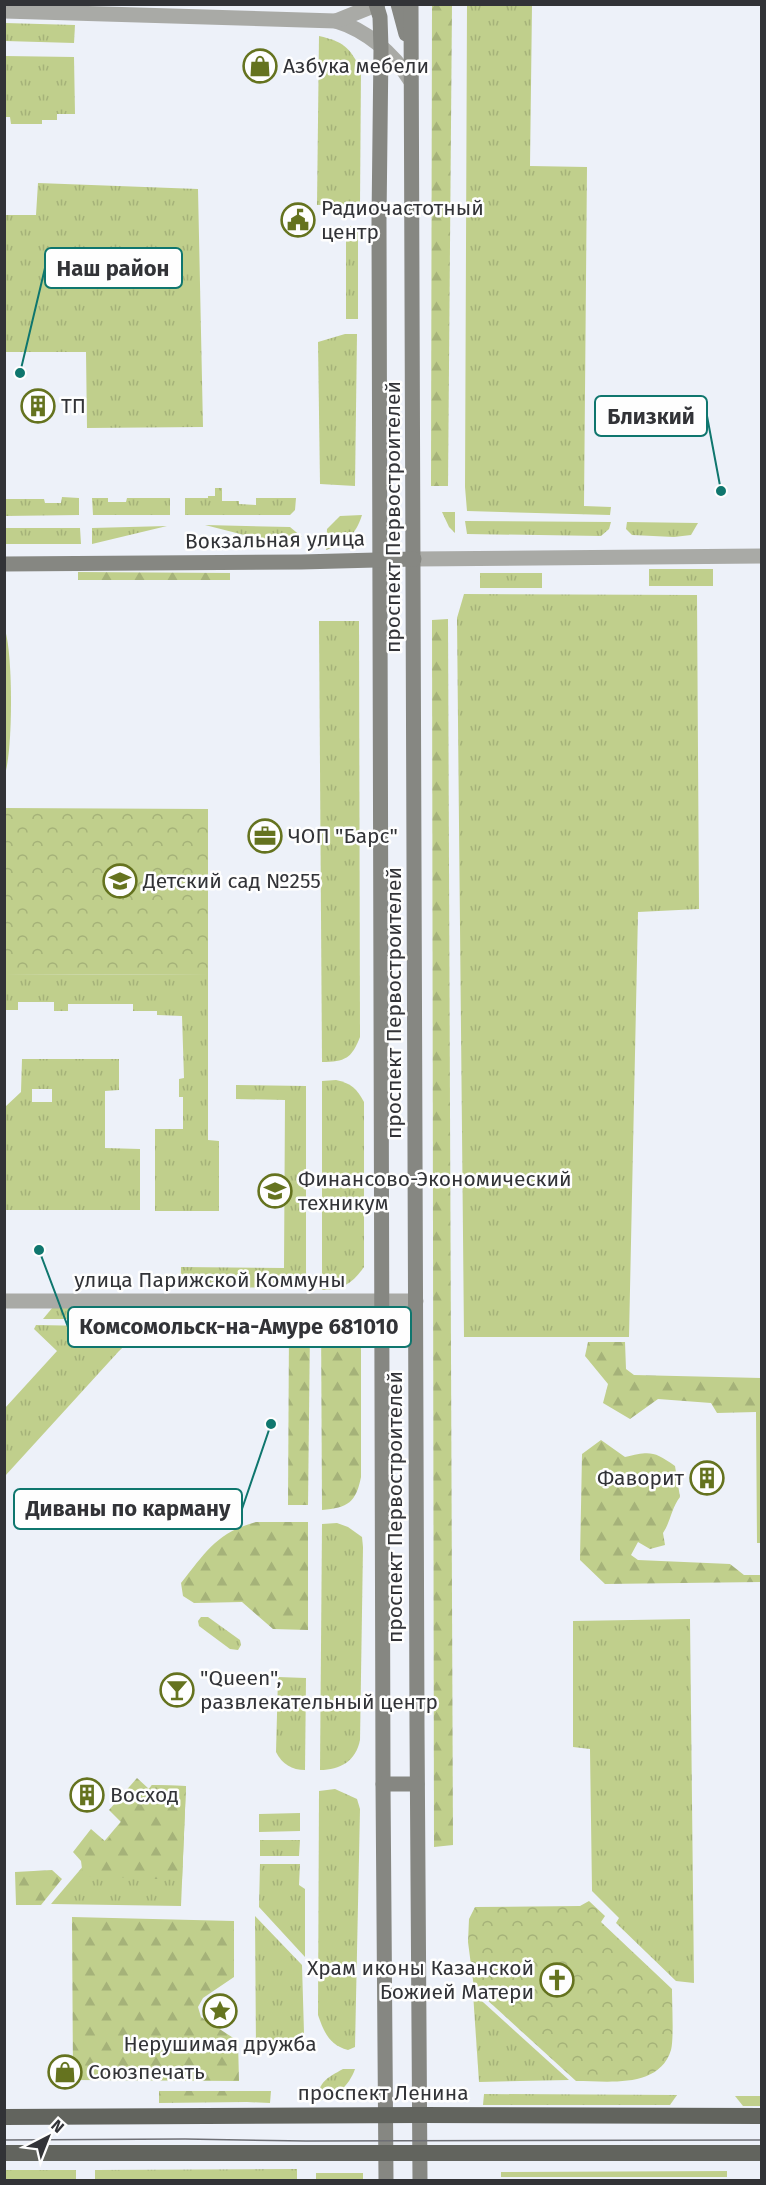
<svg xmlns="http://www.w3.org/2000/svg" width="766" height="2185" font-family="'Fira Sans',sans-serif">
  <defs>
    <pattern id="grass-tufts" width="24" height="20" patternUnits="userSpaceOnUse" patternTransform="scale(1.5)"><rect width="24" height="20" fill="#c0cf8c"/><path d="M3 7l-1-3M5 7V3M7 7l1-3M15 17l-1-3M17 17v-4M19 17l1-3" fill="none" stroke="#a5b279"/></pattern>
    <pattern id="forest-firs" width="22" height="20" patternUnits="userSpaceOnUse" patternTransform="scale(1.5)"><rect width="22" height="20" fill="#c0cf8c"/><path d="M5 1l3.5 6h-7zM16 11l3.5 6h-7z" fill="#a5b279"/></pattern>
    <pattern id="park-crowns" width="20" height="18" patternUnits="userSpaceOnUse" patternTransform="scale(1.5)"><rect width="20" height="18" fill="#c0cf8c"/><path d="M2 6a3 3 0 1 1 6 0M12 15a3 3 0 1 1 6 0" fill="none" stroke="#a5b279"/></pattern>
  </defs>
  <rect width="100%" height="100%" fill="#edf1f9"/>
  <g fill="url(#grass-tufts)" fill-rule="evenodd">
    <polygon points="467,5 532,5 530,166 587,167 584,506 611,507 610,515 467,511 465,487"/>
    <polygon points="5,23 75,25 74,43 5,41"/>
    <path d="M319,36C344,42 348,46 361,69L360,204L317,205Z"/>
    <polygon points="5,56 74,57 75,114 57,114 57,120 42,120 42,124 11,124 10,117 5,117"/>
    <polygon points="38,183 198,189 203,427 87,428 86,352 5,352 5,215 36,215"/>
    <rect x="346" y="226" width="12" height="93"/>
    <polygon points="345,334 357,334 355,486 320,484 318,342"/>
    <polygon points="215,488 222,488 222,501 239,501 239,504 256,505 256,498 296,498 295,510 290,515 185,515 185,498 208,498 208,496 215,496"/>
    <polygon points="62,497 79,498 79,515 5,516 5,499 44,499 45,503 61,503"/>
    <polygon points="92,498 108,498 108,502 126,502 127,498 170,498 170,515 93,515"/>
    <polygon points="442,512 455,512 455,533 449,527"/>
    <path d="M362,515C356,534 346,544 326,550L327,529L340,516Z"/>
    <polygon points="465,521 611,522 609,529 601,536 467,534"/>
    <polygon points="627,522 698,523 691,535 674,537 632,535 626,529"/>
    <polygon points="205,525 290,527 302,537 260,539"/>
    <polygon points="167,526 92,544 92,528"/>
    <polygon points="5,528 80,528 81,544 5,544"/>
    <rect x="649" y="569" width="64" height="17"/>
    <rect x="480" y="573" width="62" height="15"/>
    <polygon points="464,594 697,595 699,909 638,912 629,1337 464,1337 457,618"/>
    <path d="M319,621H359L360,1037C352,1058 345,1062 322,1062Z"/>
    <polygon points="5,974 208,975 208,1140 219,1141 219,1211 155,1211 155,1129 183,1129 183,1097 179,1097 179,1079 184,1078 182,1016 157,1015 157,1011 133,1011 133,1004 68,1004 68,1011 54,1011 54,1002 18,1002 18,1010 5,1010"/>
    <path d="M22,1059H119V1090L105,1091V1148L140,1149V1210H5V1107L21,1092ZM32,1089H52V1102H32Z"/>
    <path d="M336,1080C351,1083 357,1089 364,1102V1267C353,1283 342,1290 322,1290V1081Z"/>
    <polygon points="236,1085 306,1086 306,1288 181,1287 181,1267 284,1268 285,1100 236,1099"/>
    <polygon points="53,1307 153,1310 145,1319 43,1319"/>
    <polygon points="36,1325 144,1327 119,1351 5,1476 5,1408 57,1351 34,1329"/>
    <path d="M337,1523L348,1527L362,1537L363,1547L360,1740C356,1761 340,1770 320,1770L322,1524Z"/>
    <polygon points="201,1617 208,1617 240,1640 241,1645 238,1650 230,1649 199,1626 198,1621"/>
    <polygon points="690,1619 694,1983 676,1981 616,1923 619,1918 592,1891 590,1749 573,1747 573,1621"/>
    <path d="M278,1677L306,1678L305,1770C292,1770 282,1764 276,1752Z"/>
    <polygon points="152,1785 186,1786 181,1906 51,1904"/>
    <path d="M335,1789L357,1799L360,1809L355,2047L348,2050C329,2045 324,2032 318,2015L319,1791Z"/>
    <polygon points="300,1813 300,1831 259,1832 259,1814"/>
    <polygon points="260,1840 300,1840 299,1856 260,1856"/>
    <polygon points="260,1864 300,1864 299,1885 305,1889 305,1957 259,1907"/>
    <path d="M255,1916L302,1965L304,2033C290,2051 277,2050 256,2050Z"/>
    <polygon points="473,1993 569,2080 479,2082"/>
    <path d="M343,2069H355C349,2086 335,2099 317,2101C319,2081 327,2078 343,2069Z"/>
    <polygon points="247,2091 271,2091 270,2103 247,2102"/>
    <polygon points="484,2094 677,2095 670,2105 483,2105"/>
    <polygon points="735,2096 761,2096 761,2106 743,2106"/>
    <polygon points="297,2169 297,2180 95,2180 95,2170"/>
    <rect x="5" y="2170" width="71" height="10"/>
    <polygon points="727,2171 727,2177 501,2177 501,2172"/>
    <rect x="316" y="2173" width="47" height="7"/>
  </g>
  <g fill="url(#forest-firs)">
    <polygon points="452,4 448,486 431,486 432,5"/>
    <polygon points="78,572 230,573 230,580 78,580"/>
    <polygon points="448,619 453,1845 434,1847 432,620"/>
    <path d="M335,1313C350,1318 356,1323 361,1338V1477C356,1502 348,1508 322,1510L321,1314Z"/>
    <polygon points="310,1327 308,1505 288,1505 289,1328"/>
    <polygon points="588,1342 625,1342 626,1369 634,1375 761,1378 761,1543 757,1543 756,1412 717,1413 711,1403 658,1399 630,1419 603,1403 608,1384 585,1356"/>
    <path d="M601,1440L625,1457C650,1451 654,1451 675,1466L680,1497C671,1509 671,1521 663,1533L665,1545L650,1549L638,1542L631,1555L638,1560L730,1564L744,1575H761V1582L605,1584L580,1560L582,1454Z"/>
    <path d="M256,1522H308V1630L273,1629L242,1602L194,1603L183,1596L181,1583C206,1552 216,1533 256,1522Z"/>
    <polygon points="137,1778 149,1789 152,1785 186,1786 182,1880 83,1876 81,1861 73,1852 91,1829 106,1842 121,1822 109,1810"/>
    <polygon points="52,1870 62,1879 41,1905 16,1905 15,1872"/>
    <polygon points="72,1917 234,1921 234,1977 203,1998 198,2007 201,2017 238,2041 239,2081 73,2080"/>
    <polygon points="159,2091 247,2091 247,2102 159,2103"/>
  </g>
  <g fill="url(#park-crowns)">
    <polygon points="5,808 208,809 208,975 5,974"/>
    <path d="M589,1901L605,1916L601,1922L672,1989C672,2002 674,2039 671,2050C659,2089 608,2081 576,2081L474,1988L468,1942L469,1919L475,1907L580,1906Z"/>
  </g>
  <path fill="#c0cf8c" d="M5,630C13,655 13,748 5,774Z"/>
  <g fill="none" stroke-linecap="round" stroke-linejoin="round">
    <g stroke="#a9aaa6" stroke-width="15">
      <path d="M4,11L336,21C366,30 393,53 410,80"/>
      <polyline points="336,21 378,4"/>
      <polyline points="4,1301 416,1301"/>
    </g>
    <polyline stroke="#a9aaa6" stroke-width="15" points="414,559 762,556"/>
    <g stroke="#868782" stroke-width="15">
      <polyline points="376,4 380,17 381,48 379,220 383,1784 386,2180"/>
      <polyline points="398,4 406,34"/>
      <polyline points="411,4 417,1726 420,2180"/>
      <polyline points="4,564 301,562 414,559"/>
      <polyline points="383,1784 417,1784"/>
    </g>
    <g stroke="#62645e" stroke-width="16">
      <polyline points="4,2117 420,2115 762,2116"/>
      <polyline points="4,2153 762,2153"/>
    </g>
    <polyline stroke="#6e6f75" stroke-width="1.5" points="4,2140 185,2139 306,2141 762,2140"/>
  </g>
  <defs>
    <symbol id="shop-ring" viewBox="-11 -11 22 22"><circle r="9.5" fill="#fefefe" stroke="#65731f" stroke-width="1.5"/><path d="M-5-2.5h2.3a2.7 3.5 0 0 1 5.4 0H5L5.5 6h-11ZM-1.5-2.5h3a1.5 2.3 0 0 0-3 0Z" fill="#65731f"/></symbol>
    <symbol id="civic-ring" viewBox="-11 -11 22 22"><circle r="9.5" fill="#fefefe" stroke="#65731f" stroke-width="1.5"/><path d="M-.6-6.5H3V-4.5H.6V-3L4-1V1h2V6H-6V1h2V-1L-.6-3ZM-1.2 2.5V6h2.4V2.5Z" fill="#65731f"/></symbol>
    <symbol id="building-ring" viewBox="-11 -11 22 22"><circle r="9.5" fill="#fefefe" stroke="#65731f" stroke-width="1.5"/><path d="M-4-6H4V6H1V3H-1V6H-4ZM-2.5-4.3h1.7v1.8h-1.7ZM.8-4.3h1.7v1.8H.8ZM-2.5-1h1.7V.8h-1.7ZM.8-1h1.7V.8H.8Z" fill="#65731f"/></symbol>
    <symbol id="office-ring" viewBox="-11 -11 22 22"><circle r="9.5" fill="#fefefe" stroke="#65731f" stroke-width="1.5"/><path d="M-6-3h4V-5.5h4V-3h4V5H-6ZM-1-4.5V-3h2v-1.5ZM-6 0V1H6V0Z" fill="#65731f"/></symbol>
    <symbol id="school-ring" viewBox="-11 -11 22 22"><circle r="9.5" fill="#fefefe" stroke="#65731f" stroke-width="1.5"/><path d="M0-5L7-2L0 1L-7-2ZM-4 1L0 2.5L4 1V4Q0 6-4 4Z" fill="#65731f"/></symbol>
    <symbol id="university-ring" viewBox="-11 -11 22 22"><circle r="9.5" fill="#fefefe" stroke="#65731f" stroke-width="1.5"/><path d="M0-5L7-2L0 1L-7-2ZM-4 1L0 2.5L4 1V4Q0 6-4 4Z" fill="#65731f"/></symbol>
    <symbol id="bar-ring" viewBox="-11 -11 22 22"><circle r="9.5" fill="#fefefe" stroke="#65731f" stroke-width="1.5"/><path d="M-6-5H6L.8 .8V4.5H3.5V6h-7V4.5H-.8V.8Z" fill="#65731f"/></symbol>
    <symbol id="church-ring" viewBox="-11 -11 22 22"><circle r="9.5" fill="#fefefe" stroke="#65731f" stroke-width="1.5"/><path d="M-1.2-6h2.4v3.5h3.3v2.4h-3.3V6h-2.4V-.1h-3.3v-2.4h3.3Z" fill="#65731f"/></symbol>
    <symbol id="sight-ring" viewBox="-11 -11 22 22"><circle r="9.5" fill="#fefefe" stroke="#65731f" stroke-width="1.5"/><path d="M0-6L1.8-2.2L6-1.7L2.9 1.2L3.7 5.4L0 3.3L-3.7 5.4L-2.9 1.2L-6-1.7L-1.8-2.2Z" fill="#65731f"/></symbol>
  </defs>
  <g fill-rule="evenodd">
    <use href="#shop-ring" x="241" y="47" width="38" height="38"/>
    <use href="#civic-ring" x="279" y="201" width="38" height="38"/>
    <use href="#building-ring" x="19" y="387" width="38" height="38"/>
    <use href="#office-ring" x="246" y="817" width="38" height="38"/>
    <use href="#school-ring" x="101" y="862" width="38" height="38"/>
    <use href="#university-ring" x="256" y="1172" width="38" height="38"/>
    <use href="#building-ring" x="688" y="1459" width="38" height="38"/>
    <use href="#bar-ring" x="158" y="1671" width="38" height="38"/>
    <use href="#building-ring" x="68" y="1776" width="38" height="38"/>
    <use href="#church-ring" x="538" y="1961" width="38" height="38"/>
    <use href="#sight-ring" x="201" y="1992" width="38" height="38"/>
    <use href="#shop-ring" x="46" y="2053" width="38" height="38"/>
  </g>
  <g text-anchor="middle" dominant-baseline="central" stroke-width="5" stroke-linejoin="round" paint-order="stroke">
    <g font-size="21" fill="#323337" stroke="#fefefe" text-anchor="start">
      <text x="283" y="66">Азбука мебели</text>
      <text x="321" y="208">Радиочастотный<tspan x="321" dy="24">центр</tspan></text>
      <text x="61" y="406">ТП</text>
      <text x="288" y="836">ЧОП "Барс"</text>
      <text x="143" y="881">Детский сад №255</text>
      <text x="298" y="1179">Финансово-Экономический<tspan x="298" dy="24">техникум</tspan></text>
      <text x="684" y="1478" text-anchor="end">Фаворит</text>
      <text x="200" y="1678">"Queen",<tspan x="200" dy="24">развлекательный центр</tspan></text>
      <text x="110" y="1795">Восход</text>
      <text x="534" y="1968" text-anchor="end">Храм иконы Казанской<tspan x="534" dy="24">Божией Матери</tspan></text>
      <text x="220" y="2044" text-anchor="middle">Нерушимая дружба</text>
      <text x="88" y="2072">Союзпечать</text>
    </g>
    <g font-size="21" fill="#323337" stroke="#fefefe">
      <text transform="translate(393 517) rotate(-90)">проспект Первостроителей</text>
      <text transform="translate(275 540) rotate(-1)">Вокзальная улица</text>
      <text transform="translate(394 1003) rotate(-90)">проспект Первостроителей</text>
      <text x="210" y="1280">улица Парижской Коммуны</text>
      <text transform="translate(395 1507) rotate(-90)">проспект Первостроителей</text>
      <text x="383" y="2093">проспект Ленина</text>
    </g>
  </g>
  <path fill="none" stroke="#0f766e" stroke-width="2" d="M20 373L45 268M721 491L707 416M39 1250L68 1327M271 1424L242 1509"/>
  <g fill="#0f766e" stroke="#fefefe" stroke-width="2">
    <circle cx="20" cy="373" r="6"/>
    <circle cx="721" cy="491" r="6"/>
    <circle cx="39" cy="1250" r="6"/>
    <circle cx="271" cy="1424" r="6"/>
  </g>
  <g fill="#fefefe" stroke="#0f766e" stroke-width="2">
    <rect x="45" y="248" width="137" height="40" rx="6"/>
    <rect x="595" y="396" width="112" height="40" rx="6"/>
    <rect x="68" y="1307" width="343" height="40" rx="6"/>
    <rect x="14" y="1489" width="228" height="40" rx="6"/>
  </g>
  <g font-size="22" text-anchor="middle" font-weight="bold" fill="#323337">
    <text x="113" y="276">Наш район</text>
    <text x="651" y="424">Близкий</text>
    <text x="239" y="1334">Комсомольск-на-Амуре 681010</text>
    <text x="128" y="1516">Диваны по карману</text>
  </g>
  <rect width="766" height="2185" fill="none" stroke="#323337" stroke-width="12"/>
  <g transform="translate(48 2137) rotate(42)" stroke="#fefefe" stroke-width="4.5" paint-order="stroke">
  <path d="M0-4.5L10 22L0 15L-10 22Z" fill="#323337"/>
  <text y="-9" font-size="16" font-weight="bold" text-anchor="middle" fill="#323337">N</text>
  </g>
</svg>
